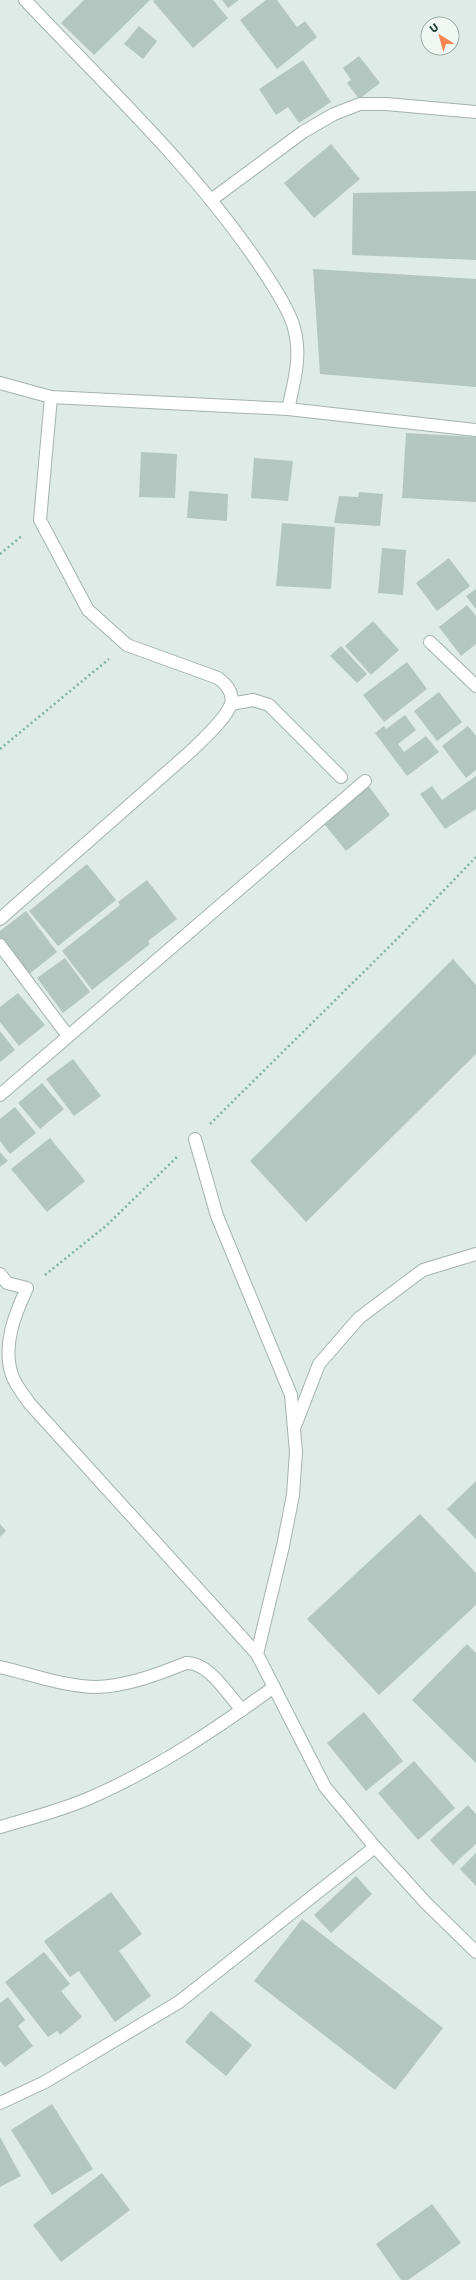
<svg xmlns="http://www.w3.org/2000/svg" width="476" height="2280" font-family="Poppins,sans-serif">
  <rect width="100%" height="100%" fill="#dfebe7"/>
  <g fill="#b4c6c0">
    <polygon points="84,0 150,0 94,55 61,23"/>
    <polygon points="155,0 213,0 228,18 193,48 153,1"/>
    <polygon points="222,0 239,0 228,8"/>
    <polygon points="266,0 277,0 297,27 305,21 317,37 277,69 240,20"/>
    <polygon points="139,26 157,41 143,59 124,44"/>
    <polygon points="359,56 380,83 359,99 347,83 351,80 343,68"/>
    <polygon points="303,60 331,102 299,123 288,107 276,115 259,89"/>
    <polygon points="331,144 360,179 314,218 284,183"/>
    <polygon points="476,191 476,260 352,255 353,193"/>
    <polygon points="313,269 476,279 476,387 320,374"/>
    <polygon points="406,433 476,437 476,502 402,498"/>
    <polygon points="141,452 177,454 175,498 139,497"/>
    <polygon points="254,458 293,461 288,501 251,498"/>
    <polygon points="189,491 228,494 227,521 187,518"/>
    <polygon points="359,492 383,494 380,526 334,523 339,496 358,497"/>
    <polygon points="282,523 335,527 331,589 276,586"/>
    <polygon points="382,548 406,550 403,595 378,593"/>
    <polygon points="449,558 470,586 437,611 416,583"/>
    <polygon points="476,589 476,609 466,596"/>
    <polygon points="467,605 476,616 476,644 461,656 439,627"/>
    <polygon points="373,621 399,650 371,675 345,646"/>
    <polygon points="341,646 367,674 357,683 330,656"/>
    <polygon points="407,662 427,689 384,722 363,695"/>
    <polygon points="439,692 462,722 437,741 414,711"/>
    <polygon points="405,715 416,730 398,744 404,752 426,736 439,752 407,776 375,733 384,726 386,729"/>
    <polygon points="468,726 476,736 476,770 466,778 442,746"/>
    <polygon points="476,776 476,809 445,829 420,794 432,786 442,800"/>
    <polygon points="367,784 390,815 346,851 322,821"/>
    <polygon points="87,864 116,900 58,946 29,911"/>
    <polygon points="147,880 177,919 148,941 150,944 92,990 62,951 120,905 118,902"/>
    <polygon points="26,911 57,952 28,975 0,938 0,931"/>
    <polygon points="65,958 90,992 63,1013 37,978"/>
    <polygon points="453,959 476,985 476,1054 306,1222 250,1161"/>
    <polygon points="18,993 45,1025 19,1046 0,1022 0,1007"/>
    <polygon points="0,1031 15,1050 0,1062"/>
    <polygon points="73,1059 101,1096 74,1116 46,1079"/>
    <polygon points="42,1083 64,1109 40,1129 18,1103"/>
    <polygon points="15,1107 36,1133 10,1154 0,1141 0,1119"/>
    <polygon points="50,1138 85,1181 47,1212 11,1169"/>
    <polygon points="0,1152 8,1161 0,1167"/>
    <polygon points="476,1481 476,1539 447,1509"/>
    <polygon points="420,1514 476,1573 476,1605 379,1695 307,1619"/>
    <polygon points="0,1524 6,1531 0,1537"/>
    <polygon points="467,1644 476,1653 476,1763 412,1700"/>
    <polygon points="364,1712 403,1761 366,1791 327,1743"/>
    <polygon points="414,1761 455,1808 418,1840 378,1793"/>
    <polygon points="468,1805 476,1814 476,1844 453,1865 430,1840"/>
    <polygon points="476,1853 476,1886 460,1869"/>
    <polygon points="356,1876 372,1894 331,1933 314,1915"/>
    <polygon points="111,1892 142,1934 119,1951 151,1996 115,2022 79,1971 70,1977 44,1941"/>
    <polygon points="302,1919 443,2028 395,2090 254,1981"/>
    <polygon points="44,1952 70,1984 61,1991 82,2017 60,2035 57,2031 48,2037 5,1982"/>
    <polygon points="8,1997 25,2020 18,2026 33,2046 5,2067 0,2061 0,2003"/>
    <polygon points="211,2011 252,2045 226,2076 185,2042"/>
    <polygon points="52,2104 93,2169 52,2195 11,2130"/>
    <polygon points="0,2137 21,2176 0,2187"/>
    <polygon points="102,2173 130,2210 61,2262 33,2225"/>
    <polygon points="432,2204 461,2243 408,2280 401,2280 376,2244"/>
  </g>
  <g fill="none" stroke-linecap="round" stroke-linejoin="round">
    <defs>
      <g id="minor">
        <path d="M25,0C104,84 191,165 256,260C267,276 290,311 294,328C302,356 294,382 288,409"/>
        <polyline points="211,200 303,132 334,114 360,104 386,104 476,112"/>
        <polyline points="0,383 51,397 288,409 476,430"/>
        <polyline points="430,642 476,686"/>
        <polyline points="231,704 253,700 269,705 341,777"/>
        <path d="M0,919L191,751C202,740 226,719 231,704C234,693 226,684 218,678L127,645L88,610L40,520L51,397"/>
        <polyline points="0,945 68,1036"/>
        <polyline points="0,1095 365,781"/>
        <polyline points="195,1139 217,1216 291,1395 296,1452 293,1495 283,1546 257,1654"/>
        <path d="M0,1274L7,1283L27,1288C15,1314 2,1345 12,1375C15,1385 24,1395 30,1404L257,1654L325,1787L375,1847L426,1903L476,1952"/>
        <polyline points="295,1426 319,1364 359,1318 423,1270 476,1254"/>
        <path d="M0,1667C31,1674 65,1687 97,1687C127,1686 159,1674 186,1663C209,1662 227,1694 242,1710"/>
        <path d="M0,1827C31,1818 63,1810 92,1797C158,1768 216,1729 274,1687"/>
        <polyline points="0,2103 45,2082 179,2002 375,1847"/>
      </g>
    </defs>
    <use href="#minor" stroke="#a2b3ae" stroke-width="14"/>
    <g stroke="#7eb0a4" stroke-width="2.5" stroke-dasharray="2 3" stroke-linecap="butt">
      <polyline points="0,554 23,535"/>
      <polyline points="0,749 109,659"/>
      <polyline points="210,1124 400,936 476,857"/>
      <polyline points="45,1275 107,1225 177,1157"/>
    </g>
    <use href="#minor" stroke="#fff" stroke-width="12"/>
  </g>
  <g transform="translate(440 36) rotate(323)"><circle r="19" fill="#f0f8f4" stroke="#9cada8"/>
  <path d="M0-3L7 15L0 10L-7 15Z" fill="#f88650"/>
  <text y="-6" font-size="11" font-weight="bold" text-anchor="middle" fill="#1f3c36">U</text>
  </g>
</svg>
